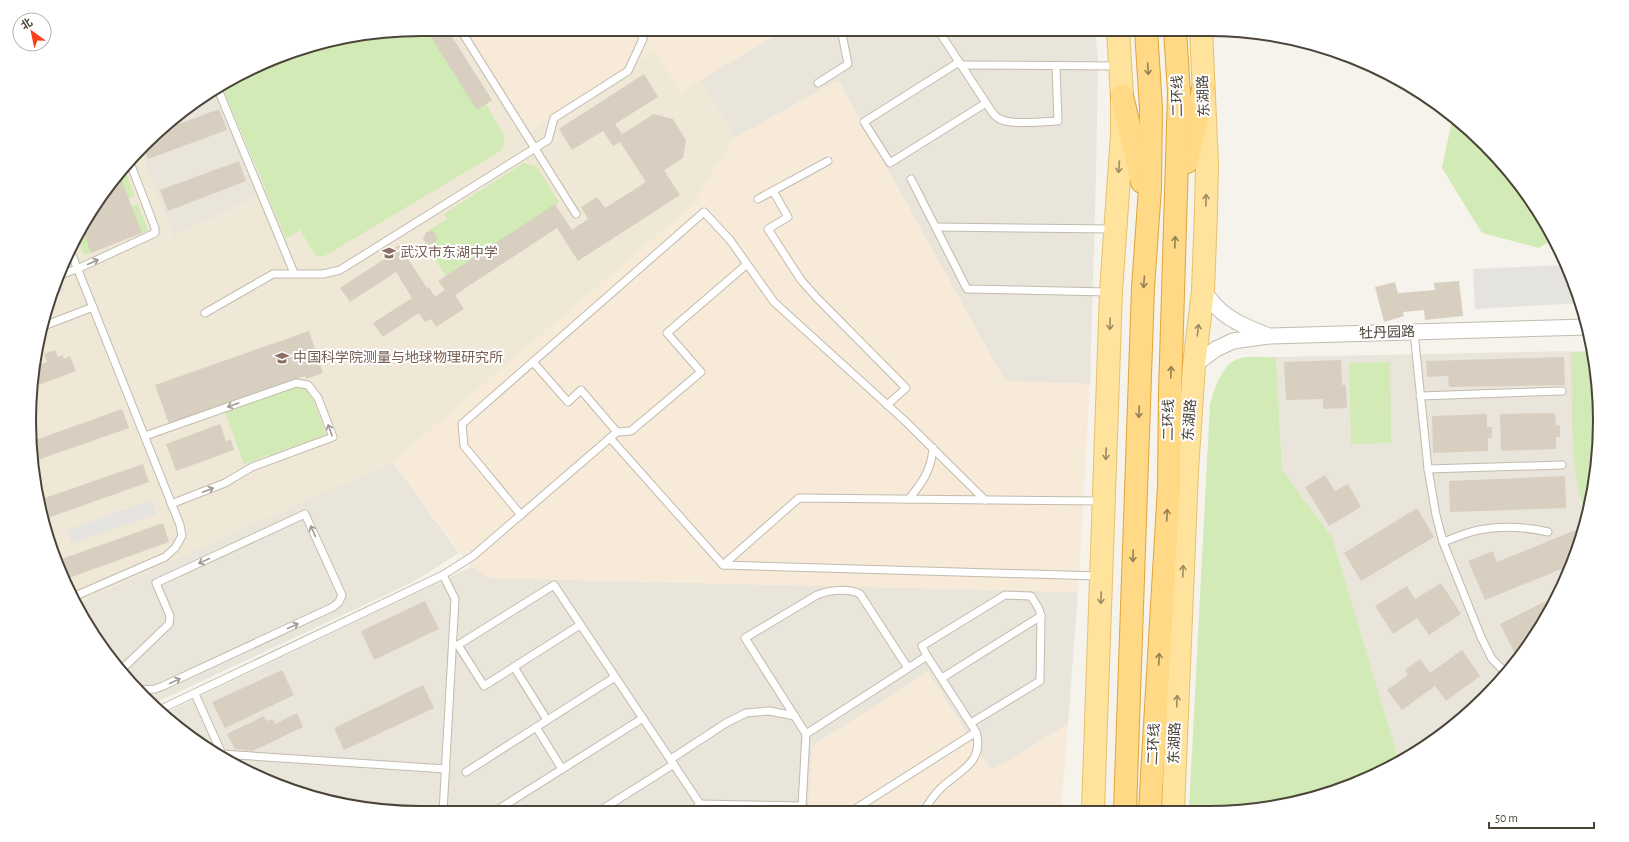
<svg xmlns="http://www.w3.org/2000/svg" width="1629" height="842" font-family="'Alegreya Sans','Noto Sans SC',sans-serif">
  <rect width="100%" height="100%" fill="#f6f3ec"/>
  <g fill="#eae5da">
    <polygon points="786,29 1095,30 1098,59 1096,175 1090,384 1005,381 838,80 735,138 700,80"/>
    <polygon points="213,89 257,195 266,191 370,473 393,462 459,553 411,583 153,704 126,680 95,639 59,571 42,522 30,447 30,395 42,320 49,300 103,280 173,238 140,149 182,110"/>
    <polygon points="1571,351 1572,424 1575,458 1581,504 1587,520 1559,595 1503,680 1426,747 1399,761 1332,537 1282,470 1276,357"/>
    <polygon points="471,567 490,578 1078,592 1068,724 991,771 928,672 808,811 396,812 320,800 247,772 183,732 163,714"/>
  </g>
  <g fill="#f7ead8">
    <polygon points="465,29 786,29 680,92 655,50 530,131"/>
    <polygon points="838,80 1005,381 1090,384 1078,592 490,578 471,567 393,462 690,207 735,138"/>
    <polygon points="928,672 991,771 1068,724 1061,810 808,811 812,746"/>
  </g>
  <polygon fill="#efe8d6" points="421,29 465,29 530,131 655,50 680,92 700,80 735,138 690,207 393,462 76,604 59,571 42,522 30,447 30,395 42,320 59,271 95,203 126,162 140,149 173,237 266,191 221,84 295,50 345,36"/>
  <g fill="#d2eab5">
    <polygon points="421,29 447,29 492,100 486,105 505,136 502,150 323,257 315,255 300,230 286,239 221,84 295,50 345,36"/>
    <polygon points="1453,116 1503,163 1548,225 1554,239 1539,248 1482,233 1442,168"/>
    <polygon points="523,163 537,167 559,202 446,276 425,244 429,230 447,219 444,214"/>
    <polygon points="123,166 135,196 128,198 119,174 117,174"/>
    <polygon points="138,204 148,231 142,233 131,206"/>
    <polygon points="82,228 91,253 84,255 77,236"/>
    <path d="M1592,351L1597,370L1599,447L1587,520C1569,470 1572,405 1571,352Z"/>
    <path d="M1276,357L1282,470L1332,537L1399,761L1358,783L1259,810H1189L1210,404C1215,388 1222,362 1241,358C1252,356 1265,358 1276,357Z"/>
    <polygon points="1390,362 1391,443 1351,444 1349,363"/>
    <polygon points="295,387 306,389 313,399 326,435 244,464 225,412"/>
  </g>
  <g fill="#e5e3e0">
    <polygon points="1565,265 1579,295 1581,303 1475,309 1473,269"/>
    <polygon points="61,280 65,291 50,297 55,282"/>
    <polygon points="151,500 156,514 72,543 68,530"/>
  </g>
  <g fill="#d8cfc1">
    <polygon points="426,29 447,29 492,100 477,110"/>
    <polygon points="644,74 658,97 615,124 622,134 654,114 673,119 686,140 683,158 664,170 680,195 578,261 557,228 455,295 464,309 436,327 431,319 425,322 419,313 383,337 373,323 412,298 396,272 350,302 340,288 386,258 384,255 399,245 427,288 429,287 435,297 445,290 438,281 555,204 572,230 588,219 581,207 597,197 605,208 646,182 620,142 613,146 603,131 572,150 559,129"/>
    <polygon points="219,109 227,130 148,159 143,147 160,131"/>
    <polygon points="239,161 246,181 168,211 160,190"/>
    <polygon points="119,173 142,233 91,253 82,228 95,203"/>
    <polygon points="433,231 437,237 435,243 427,244 423,239 426,232"/>
    <polygon points="1459,281 1463,316 1425,320 1424,310 1403,312 1404,316 1384,322 1375,287 1395,282 1398,293 1435,290 1434,283"/>
    <polygon points="309,331 323,373 306,379 305,376 169,424 155,385"/>
    <polygon points="55,350 58,357 63,355 64,359 70,356 76,371 31,388 35,366 47,362 44,354"/>
    <polygon points="1564,357 1565,385 1449,387 1448,376 1427,377 1426,361"/>
    <polygon points="1341,360 1342,385 1346,385 1347,408 1323,409 1323,399 1286,400 1284,362"/>
    <polygon points="122,409 129,428 32,462 30,442"/>
    <polygon points="1555,413 1556,426 1560,425 1560,437 1556,437 1556,449 1501,451 1500,414"/>
    <polygon points="1487,414 1487,427 1492,427 1492,438 1488,438 1488,451 1433,453 1432,416"/>
    <polygon points="220,424 226,441 231,440 234,450 176,471 166,444"/>
    <polygon points="143,464 149,482 42,520 39,500"/>
    <polygon points="1325,475 1335,491 1348,484 1361,507 1329,526 1305,487"/>
    <polygon points="1565,476 1566,508 1450,512 1449,481"/>
    <polygon points="1417,508 1434,537 1361,581 1344,553"/>
    <polygon points="163,523 169,542 63,580 59,571 56,561"/>
    <polygon points="1578,529 1581,536 1571,565 1485,600 1468,561 1493,551 1497,562"/>
    <polygon points="1441,583 1461,614 1429,635 1417,618 1393,634 1375,606 1407,586 1415,599"/>
    <polygon points="1560,594 1524,647 1514,652 1500,624"/>
    <polygon points="425,601 439,629 374,660 361,631"/>
    <polygon points="1462,650 1480,676 1446,701 1435,686 1402,710 1387,690 1408,675 1405,670 1420,659 1430,673"/>
    <polygon points="282,670 294,695 225,728 212,702"/>
    <polygon points="423,685 434,708 344,750 334,728"/>
    <polygon points="297,713 303,727 253,751 235,749 227,734 264,716 267,721 273,719 275,724"/>
  </g>
  <g fill="none" stroke-linecap="round" stroke-linejoin="round">
    <defs>
      <g id="service">
        <polyline points="460,29 576,214"/>
        <path d="M938,30L990,109C992,112 995,116 998,118C1010,126 1043,121 1058,121L1056,66"/>
        <polyline points="959,62 864,122 890,163 986,103"/>
        <polyline points="961,65 1117,66"/>
        <polyline points="818,83 848,64 841,29"/>
        <polyline points="217,87 294,273"/>
        <polyline points="911,179 967,289 1108,292"/>
        <polyline points="773,191 788,217 768,229 801,280 817,298 906,388 887,405"/>
        <polyline points="758,199 828,161"/>
        <polyline points="936,227 1114,229"/>
        <polyline points="70,250 180,525 182,536 175,548 165,557 73,597"/>
        <polyline points="57,276 77,269 155,233 155,228 129,160"/>
        <polyline points="205,313 273,274 323,274 340,270 548,140 554,118 628,71 643,39 638,29"/>
        <polyline points="41,327 93,307"/>
        <polyline points="1414,332 1428,469 1436,515 1443,542 1481,637 1492,659 1507,674"/>
        <polyline points="1420,396 1562,391"/>
        <polyline points="617,432 631,431 701,372 667,333 746,265"/>
        <polyline points="145,436 296,383 308,385 318,398 333,437 252,467 225,483 171,504"/>
        <polyline points="610,438 723,565 1099,576"/>
        <polyline points="1428,469 1562,465"/>
        <path d="M909,499C923,481 931,471 933,448"/>
        <polyline points="521,515 464,446 462,424 704,212 730,240 774,302 904,420 985,500"/>
        <path d="M1443,542C1455,538 1467,532 1479,530C1502,525 1525,527 1548,532"/>
        <polyline points="723,565 799,498 1101,501"/>
        <polyline points="443,575 455,599 443,812"/>
        <polyline points="580,625 484,686 458,645 554,585 700,804"/>
        <polyline points="927,656 922,646 1005,595 1031,596 1039,609 1041,616 1040,681 971,723"/>
        <polyline points="514,667 547,720"/>
        <polyline points="120,671 169,624 170,616 156,583 305,514 342,595 339,602 333,607 163,686 155,689 138,690"/>
        <polyline points="942,678 1041,616"/>
        <polyline points="195,694 222,754 446,769"/>
        <polyline points="159,710 443,575 473,556 617,432 581,390 568,402 533,362"/>
        <polyline points="536,727 562,769"/>
        <path d="M806,734L745,638L817,595C829,590 849,588 860,594L908,668"/>
        <polyline points="671,759 726,723 746,713 769,711 795,716"/>
        <polyline points="466,772 615,677"/>
        <path d="M802,806L806,734L927,656L976,732C985,762 959,771 941,788C934,795 929,802 924,811"/>
        <polyline points="693,811 700,804 802,806 809,811"/>
        <polyline points="852,811 976,732"/>
        <polyline points="494,812 643,718"/>
        <polyline points="598,812 674,764"/>
      </g>
      <g id="minor">
        <path d="M1203,291C1209,298 1215,306 1222,312C1235,323 1252,329 1269,336L1587,327"/>
        <polyline points="1194,365 1216,349 1233,341 1268,336"/>
      </g>
      <g id="primary">
        <polyline points="1093,810 1111,292 1122,134 1122,96 1118,30"/>
        <polyline points="1173,810 1187,471 1194,365 1203,291 1206,211 1207,164 1201,30"/>
      </g>
      <g id="trunk">
        <polyline points="1122,96 1142,182"/>
        <polyline points="1187,162 1203,89"/>
        <polyline points="1125,810 1143,288 1150,188 1151,108 1146,30"/>
        <polyline points="1150,810 1169,487 1170,393 1179,93 1175,30"/>
      </g>
    </defs>
    <use href="#service" stroke="#c2bbae" stroke-width="9"/>
    <use href="#minor" stroke="#c2bbae" stroke-width="17"/>
    <use href="#primary" stroke="#e6c16a" stroke-width="24"/>
    <use href="#trunk" stroke="#e0a43c" stroke-width="24"/>
    <use href="#service" stroke="#fff" stroke-width="7"/>
    <use href="#minor" stroke="#fff" stroke-width="15"/>
    <use href="#primary" stroke="#ffe39c" stroke-width="22"/>
    <use href="#trunk" stroke="#ffd985" stroke-width="22"/>
  </g>
  <defs><path id="oneway-shaft" d="M-6 0H5M1.5-3L5.5 0L1.5 3" fill="none" stroke-width="1.6" stroke-linecap="round" stroke-linejoin="round"/></defs>
  <g stroke="#938057">
    <use href="#oneway-shaft" transform="translate(1148 69) rotate(87)"/>
    <use href="#oneway-shaft" transform="translate(1175 242) rotate(-88)"/>
    <use href="#oneway-shaft" transform="translate(1144 282) rotate(94)"/>
    <use href="#oneway-shaft" transform="translate(1171 372) rotate(-88)"/>
    <use href="#oneway-shaft" transform="translate(1139 412) rotate(92)"/>
    <use href="#oneway-shaft" transform="translate(1167 515) rotate(-87)"/>
    <use href="#oneway-shaft" transform="translate(1133 556) rotate(92)"/>
    <use href="#oneway-shaft" transform="translate(1159 659) rotate(-87)"/>
  </g>
  <g stroke="#9c8c66">
    <use href="#oneway-shaft" transform="translate(1119 167) rotate(94)"/>
    <use href="#oneway-shaft" transform="translate(1206 200) rotate(-89)"/>
    <use href="#oneway-shaft" transform="translate(1110 324) rotate(92)"/>
    <use href="#oneway-shaft" transform="translate(1198 330) rotate(-83)"/>
    <use href="#oneway-shaft" transform="translate(1106 454) rotate(92)"/>
    <use href="#oneway-shaft" transform="translate(1183 571) rotate(-88)"/>
    <use href="#oneway-shaft" transform="translate(1101 598) rotate(92)"/>
    <use href="#oneway-shaft" transform="translate(1177 701) rotate(-88)"/>
  </g>
  <g stroke="#9c9892">
    <use href="#oneway-shaft" transform="translate(93 262) rotate(-24)"/>
    <use href="#oneway-shaft" transform="translate(233 405) rotate(160)"/>
    <use href="#oneway-shaft" transform="translate(330 430) rotate(-110)"/>
    <use href="#oneway-shaft" transform="translate(208 490) rotate(-21)"/>
    <use href="#oneway-shaft" transform="translate(313 531) rotate(-115)"/>
    <use href="#oneway-shaft" transform="translate(204 561) rotate(155)"/>
    <use href="#oneway-shaft" transform="translate(293 626) rotate(-25)"/>
    <use href="#oneway-shaft" transform="translate(175 681) rotate(-25)"/>
  </g>
  <defs>
    <symbol id="school-bare" viewBox="-9 -9 18 18"><path d="M0-5L7-2L0 1L-7-2ZM-4 1L0 2.5L4 1V4Q0 6-4 4Z" fill="#8d6e63" stroke="#fff" stroke-width="2.5" paint-order="stroke"/></symbol>
    <symbol id="university-bare" viewBox="-9 -9 18 18"><path d="M0-5L7-2L0 1L-7-2ZM-4 1L0 2.5L4 1V4Q0 6-4 4Z" fill="#8d6e63" stroke="#fff" stroke-width="2.5" paint-order="stroke"/></symbol>
  </defs>
  <g fill-rule="evenodd">
    <use href="#school-bare" x="379" y="243" width="20" height="20"/>
    <use href="#university-bare" x="272" y="348" width="20" height="20"/>
  </g>
  <g text-anchor="middle" dominant-baseline="central" stroke-width="4" stroke-linejoin="round" paint-order="stroke">
    <g font-size="14" fill="#4b4439" stroke="#fff">
      <text transform="translate(1178 96) rotate(-91)">二环线</text>
      <text transform="translate(1204 96) rotate(-93)">东湖路</text>
      <text transform="translate(1387 333) rotate(-2)">牡丹园路</text>
      <text transform="translate(1169 420) rotate(-89)">二环线</text>
      <text transform="translate(1190 420) rotate(-86)">东湖路</text>
      <text transform="translate(1175 743) rotate(-88)">东湖路</text>
      <text transform="translate(1154 744) rotate(-87)">二环线</text>
    </g>
    <g font-size="14" fill="#785e54" stroke="#fff" text-anchor="start">
      <text x="400" y="253">武汉市东湖中学</text>
      <text x="293" y="358">中国科学院测量与地球物理研究所</text>
    </g>
  </g>
  <path d="M0 0H1629V842H0ZM421 36H1208A385 385 0 0 1 1593 421V421A385 385 0 0 1 1208 806H421A385 385 0 0 1 36 421V421A385 385 0 0 1 421 36Z" fill="#fff" fill-rule="evenodd"/>
  <path fill="none" stroke="#4b4439" stroke-width="2" d="M421 36H1208A385 385 0 0 1 1593 421V421A385 385 0 0 1 1208 806H421A385 385 0 0 1 36 421V421A385 385 0 0 1 421 36Z"/>
  <g transform="translate(32 32) rotate(327)"><circle r="19" fill="#ffffff" stroke="#b7b4b0"/>
  <path d="M0-3L7 15L0 10L-7 15Z" fill="#fc3f1d"/>
  <text y="-6" font-size="11" font-weight="bold" text-anchor="middle" fill="#4b4439">北</text>
  </g>
  <path d="M1489 822v6h105v-6" fill="none" stroke="#4b4439" stroke-width="2"/>
  <text x="1495" y="822" font-size="12" fill="#4b4439" stroke="#ffffff" stroke-width="3" paint-order="stroke">50 m</text>
</svg>
